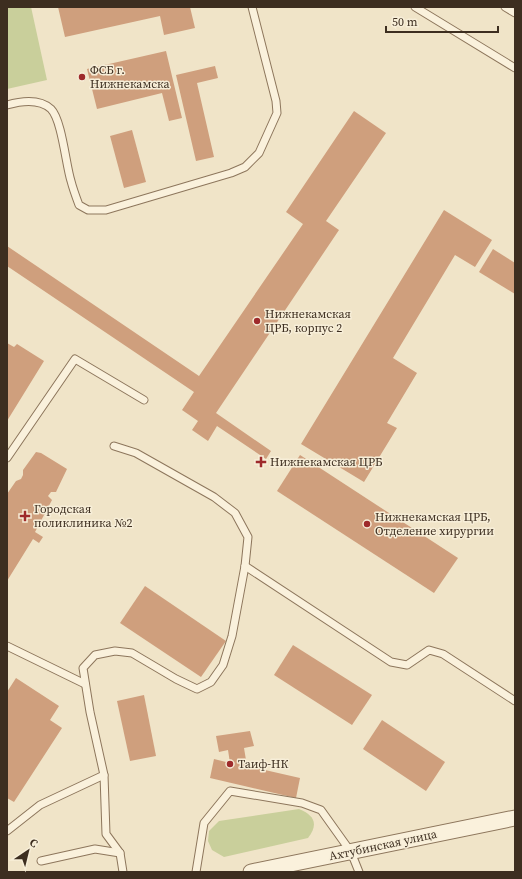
<svg xmlns="http://www.w3.org/2000/svg" width="522" height="879" font-family="'Source Serif 4',serif">
  <rect width="100%" height="100%" fill="#f0e4c8"/>
  <g fill="#c9cf9b">
    <polygon points="7,7 31,7 47,80 7,89"/>
    <path d="M299,809C314,815 319,824 308,838L224,857L212,850L208,841L209,831L219,821Z"/>
  </g>
  <g fill="#cf9f7d">
    <polygon points="58,7 190,7 195,28 164,35 160,16 65,37"/>
    <polygon points="166,51 182,118 169,121 162,93 97,109 87,69"/>
    <polygon points="215,66 218,78 197,83 214,157 196,161 176,75"/>
    <polygon points="354,111 386,133 326,221 339,230 216,413 271,451 266,459 217,426 208,441 192,430 198,421 182,410 194,392 7,266 7,246 199,376 303,224 286,212"/>
    <polygon points="132,130 146,182 124,188 110,136"/>
    <polygon points="444,210 492,240 475,267 455,255 393,358 417,373 387,423 397,428 364,482 301,444"/>
    <polygon points="493,249 515,263 515,294 479,272"/>
    <polygon points="7,343 14,347 17,344 44,361 7,421"/>
    <polygon points="36,452 41,453 67,469 56,492 51,492 48,496 52,500 35,532 43,537 39,543 33,539 7,581 7,494 16,481 21,479 23,475 23,470"/>
    <polygon points="300,455 458,558 434,593 277,491"/>
    <polygon points="145,586 226,641 201,677 120,623"/>
    <polygon points="293,645 372,695 352,725 274,675"/>
    <polygon points="16,678 59,706 50,720 62,728 14,802 7,798 7,692"/>
    <polygon points="144,695 156,756 130,761 117,701"/>
    <polygon points="382,720 445,762 426,791 363,749"/>
    <polygon points="250,731 254,746 244,748 247,766 300,778 296,798 210,778 214,759 230,763 228,750 219,752 216,736"/>
  </g>
  <g fill="none" stroke-linecap="round" stroke-linejoin="round">
    <defs>
      <g id="lane">
        <polyline points="415,7 515,68"/>
        <polyline points="505,7 515,13"/>
        <path d="M7,105C21,101 39,98 51,109C62,120 66,166 71,181C73,189 76,197 79,205L88,210H106L231,173L245,167L259,153L277,113L276,101L252,7"/>
        <polyline points="114,446 136,453 214,497 235,513 248,537 245,566 232,636 223,665 211,682 197,689 176,679 132,653 115,651 95,655 83,668 90,712 104,775 106,834 120,853 123,872"/>
        <polyline points="7,458 75,359 144,400"/>
        <polyline points="245,566 391,662 407,665 429,650 443,654 515,701"/>
        <polyline points="7,646 85,684"/>
        <polyline points="7,831 40,805 104,775"/>
        <polyline points="41,861 95,849 120,853"/>
        <polyline points="196,872 204,823 230,791 302,803 321,810 351,852 359,872"/>
      </g>
      <polyline id="street" points="251,872 515,818"/>
    </defs>
    <use href="#lane" stroke="#8d765c" stroke-width="9"/>
    <use href="#street" stroke="#8d765c" stroke-width="17"/>
    <use href="#lane" stroke="#faf1dc" stroke-width="7"/>
    <use href="#street" stroke="#faf1dc" stroke-width="15"/>
  </g>
  <g fill="#9e2a2b" stroke="#f7eed8" stroke-width="1.5">
    <circle cx="82" cy="77" r="4"/>
    <circle cx="257" cy="321" r="4"/>
    <path d="M259 456h4v4h4v4h-4v4h-4v-4h-4v-4h4z"/>
    <path d="M23 510h4v4h4v4h-4v4h-4v-4h-4v-4h4z"/>
    <circle cx="367" cy="524" r="4"/>
    <circle cx="230" cy="764" r="4"/>
  </g>
  <g text-anchor="middle" dominant-baseline="central" stroke-width="3" stroke-linejoin="round" paint-order="stroke">
    <g font-size="12" fill="#3d2e20" stroke="#f7eed8" text-anchor="start">
      <text x="90" y="70">ФСБ г.<tspan x="90" dy="14">Нижнекамска</tspan></text>
      <text x="265" y="314">Нижнекамская<tspan x="265" dy="14">ЦРБ, корпус 2</tspan></text>
      <text x="270" y="462">Нижнекамская ЦРБ</text>
      <text x="34" y="509">Городская<tspan x="34" dy="14">поликлиника №2</tspan></text>
      <text x="375" y="517">Нижнекамская ЦРБ,<tspan x="375" dy="14">Отделение хирургии</tspan></text>
      <text x="238" y="764">Таиф-НК</text>
    </g>
    <g font-size="12" fill="#3d2e20" stroke="#f7eed8">
      <text transform="translate(383 845) rotate(-12)">Ахтубинская улица</text>
    </g>
  </g>
  <rect width="522" height="879" fill="none" stroke="#3d2e20" stroke-width="16"/>
  <g transform="translate(28 851) rotate(35)" stroke="#f7eed8" stroke-width="3" paint-order="stroke">
  <path d="M0-3L7 15L0 10L-7 15Z" fill="#3d2e20"/>
  <text y="-6" font-size="11" font-weight="bold" text-anchor="middle" fill="#3d2e20">С</text>
  </g>
  <path d="M386 26v6h112v-6" fill="none" stroke="#3d2e20" stroke-width="2"/>
  <text x="392" y="26" font-size="12" fill="#3d2e20" stroke="#f7eed8" stroke-width="3" paint-order="stroke">50 m</text>
</svg>
